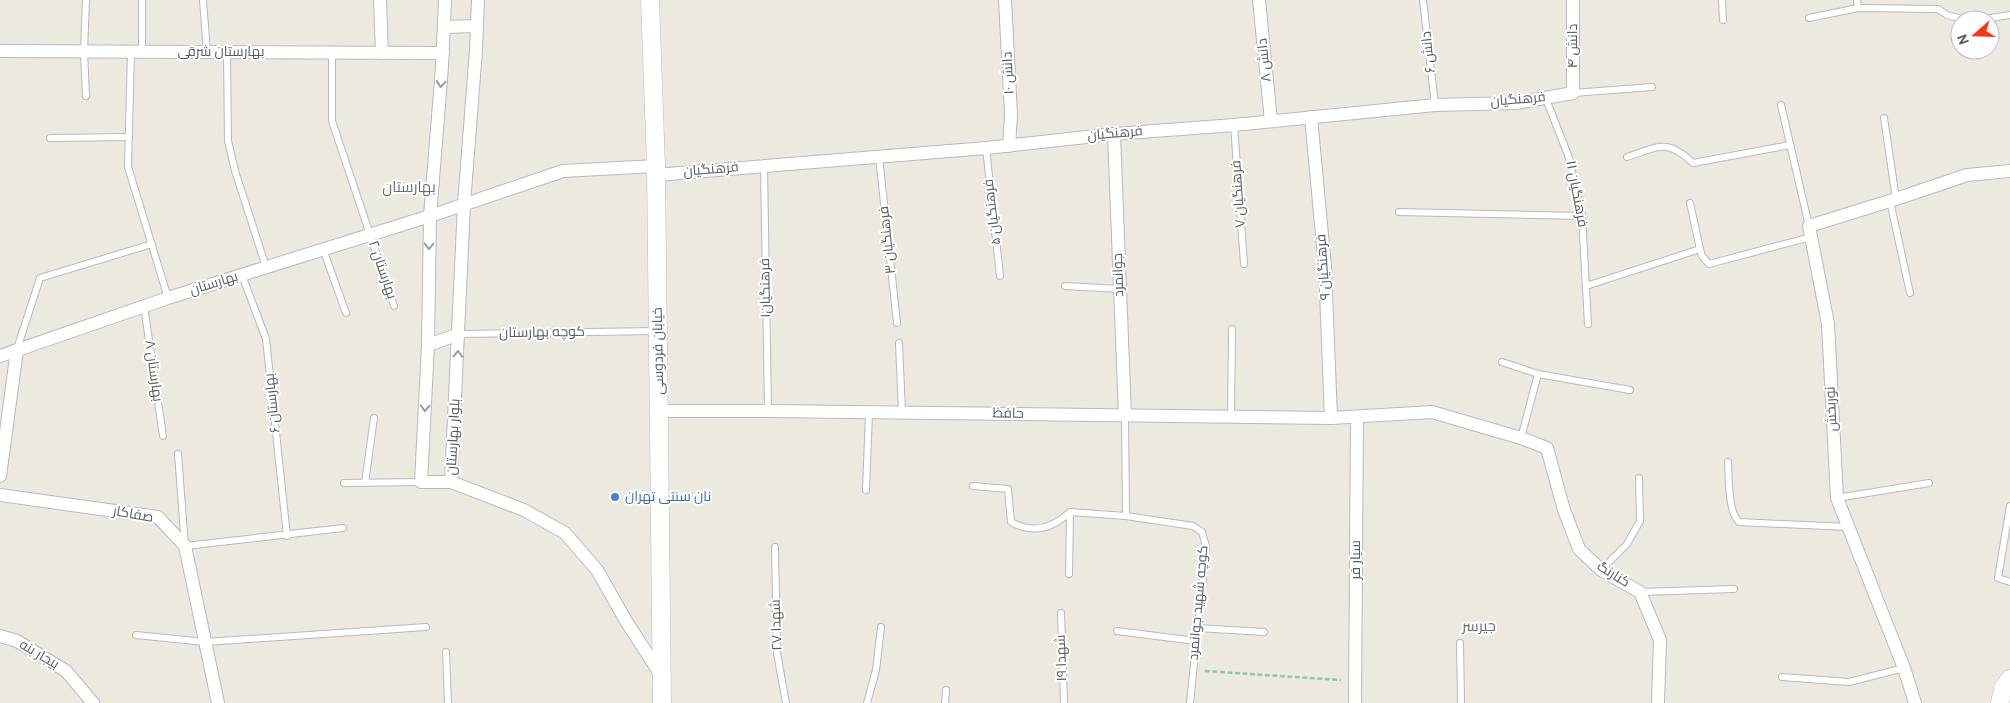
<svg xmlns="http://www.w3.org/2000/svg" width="2010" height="703" font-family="Overpass,Cairo,sans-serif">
  <rect width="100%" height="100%" fill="#eceade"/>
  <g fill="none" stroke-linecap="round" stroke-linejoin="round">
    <defs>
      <g id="lane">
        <polyline points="142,0 142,52"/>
        <polyline points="203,0 207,52"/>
        <polyline points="1423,0 1435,105"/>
        <polyline points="1722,0 1723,20"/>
        <polyline points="1857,0 1858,8"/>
        <polyline points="1809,18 1858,8 1938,9 1947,15 1966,20"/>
        <polyline points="1978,20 2010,15"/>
        <polyline points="131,52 128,167 168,298"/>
        <polyline points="227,52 228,141 235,171 266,267"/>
        <polyline points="332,53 332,121 394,306"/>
        <polyline points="1573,93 1652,87"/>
        <polyline points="86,96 84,52 86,0"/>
        <polyline points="1546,99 1568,155 1582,216 1588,324"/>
        <polyline points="1781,105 1809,226"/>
        <polyline points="1884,118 1896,199"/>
        <polyline points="1234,125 1244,264"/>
        <polyline points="50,138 129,137"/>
        <polyline points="986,148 1000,276"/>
        <polyline points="879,157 897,323"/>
        <path d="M1627,157C1658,147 1667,138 1693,163L1790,145"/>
        <polyline points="764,166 768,411"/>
        <polyline points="1890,201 1910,293"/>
        <polyline points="1690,203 1700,249 1702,256 1709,264 1811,237"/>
        <polyline points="1399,212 1582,216"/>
        <polyline points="323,249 346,313"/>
        <polyline points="242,275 266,339 287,536"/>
        <polyline points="1065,286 1120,289"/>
        <polyline points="1586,286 1700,249"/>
        <polyline points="144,306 163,436"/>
        <polyline points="459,334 657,331"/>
        <polyline points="899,343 902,412"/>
        <polyline points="17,349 40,278 152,244"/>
        <polyline points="1502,362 1538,374 1630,390"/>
        <polyline points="1125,416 1126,516 1193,526 1202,532 1206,546 1190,703"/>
        <polyline points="1231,416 1232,329"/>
        <polyline points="1521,438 1538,374"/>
        <polyline points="178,454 185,546 343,528"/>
        <path d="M1728,462C1729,478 1728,512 1739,522L1848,527"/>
        <polyline points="344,483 421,482"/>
        <polyline points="365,483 374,418"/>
        <path d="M973,486L1008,489L1011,522C1033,534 1052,529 1070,512L1126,516"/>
        <polyline points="866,490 869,413"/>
        <polyline points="1837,498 1929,483"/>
        <polyline points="2010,506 1998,578 2010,582"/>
        <polyline points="775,547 777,653 786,703"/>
        <polyline points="1601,570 1627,544 1640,521 1639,478"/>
        <polyline points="1069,574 1070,512"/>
        <polyline points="1640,592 1734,589"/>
        <polyline points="1061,613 1064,703"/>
        <polyline points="1197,628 1264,632"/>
        <polyline points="1117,631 1196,641"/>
        <polyline points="136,635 205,642 426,627"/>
        <polyline points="1460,643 1461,703"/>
        <polyline points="446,652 448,703"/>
        <polyline points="1782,677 1849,682 1904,668"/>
        <polyline points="867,703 876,670 881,627"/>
        <polyline points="945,703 946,690"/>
      </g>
      <g id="street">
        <polyline points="380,0 382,53"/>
        <polyline points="445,0 442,67 430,216 428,345 421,482 451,482 464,204 476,50 478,0"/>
        <polyline points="1005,0 1011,115 1009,146"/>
        <polyline points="1259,0 1271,121"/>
        <polyline points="444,27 477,26"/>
        <polyline points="0,51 443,53"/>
        <polyline points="1311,117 1325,267 1331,418"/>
        <polyline points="1114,134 1125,416"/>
        <polyline points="656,175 986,148 1114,134 1234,125 1435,105 1516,103 1573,93 1573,0"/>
        <polyline points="428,345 459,334"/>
        <polyline points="0,356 168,298 430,216 563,171 656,166"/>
        <polyline points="660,411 768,411 1331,418 1432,412 1521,438 1547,448 1564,510 1579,549 1601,570 1640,592 1660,640 1658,703"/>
        <polyline points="0,476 17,350"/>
        <polyline points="451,482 524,510 565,533 597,570 626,621 661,675"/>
        <polyline points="0,495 158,517 185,546 218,703"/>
        <polyline points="0,636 17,641 66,671 93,703"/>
        <polyline points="1355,703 1357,417"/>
        <polyline points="1915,703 1904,668 1837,498 1828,324 1809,226 1896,199 1967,175 2010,171"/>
      </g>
      <g id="secondary">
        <polyline points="650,0 656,166 662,703"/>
        <polyline points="2000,703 2003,688 2010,679"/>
      </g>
    </defs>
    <use href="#lane" stroke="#b6b9bf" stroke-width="8"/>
    <use href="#street" stroke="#b6b9bf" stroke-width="14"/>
    <use href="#secondary" stroke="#b7bbc2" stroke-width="19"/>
    <polyline stroke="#90c8a3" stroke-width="2.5" stroke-dasharray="5 2.5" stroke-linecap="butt" points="1205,671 1341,680"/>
    <use href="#lane" stroke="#fff" stroke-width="6"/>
    <use href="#street" stroke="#fff" stroke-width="12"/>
    <use href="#secondary" stroke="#fff" stroke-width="18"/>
  </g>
  <defs><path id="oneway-chevron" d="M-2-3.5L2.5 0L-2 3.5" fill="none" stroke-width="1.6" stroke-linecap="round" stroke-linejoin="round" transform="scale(1.25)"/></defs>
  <g stroke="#9a9da0">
    <use href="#oneway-chevron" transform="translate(441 84) rotate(95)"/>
    <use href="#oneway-chevron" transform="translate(429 246) rotate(91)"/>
    <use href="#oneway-chevron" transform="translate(458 354) rotate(-87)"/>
    <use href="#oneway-chevron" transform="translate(425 408) rotate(93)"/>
  </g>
  <circle fill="#3f7fe0" stroke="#fff" stroke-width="2" cx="615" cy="497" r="5"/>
  <g text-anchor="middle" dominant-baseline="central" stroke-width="4" stroke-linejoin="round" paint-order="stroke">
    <g font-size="14" fill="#575b61" stroke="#fff">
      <text transform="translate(1573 46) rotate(-90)">دانش ۴</text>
      <text x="221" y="52">بهارستان شرقی</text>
      <text transform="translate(1429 52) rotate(-96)">دانش ۶</text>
      <text transform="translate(1265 60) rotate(-96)">دانش ۸</text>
      <text transform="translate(1009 73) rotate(-93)">دانش ۱۰</text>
      <text transform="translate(1518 100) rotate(-5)">فرهنگیان</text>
      <text transform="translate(1115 134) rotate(-5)">فرهنگیان</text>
      <text transform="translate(711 170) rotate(-5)">فرهنگیان</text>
      <text transform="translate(1239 194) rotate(-94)">فرهنگیان ۷</text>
      <text transform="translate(1576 194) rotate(79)">فرهنگیان ۱۱</text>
      <text transform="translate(993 212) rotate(-97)">فرهنگیان ۵</text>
      <text transform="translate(888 240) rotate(-96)">فرهنگیان ۳</text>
      <text transform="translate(1324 267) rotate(-94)">فرهنگیان ۹</text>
      <text transform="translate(382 270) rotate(71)">بهارستان ۲</text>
      <text transform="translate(1119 275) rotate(-92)">جوانمرد</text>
      <text transform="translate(214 284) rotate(-17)">بهارستان</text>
      <text transform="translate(766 288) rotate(-91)">فرهنگیان۱</text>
      <text transform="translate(542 333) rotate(-1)">کوچه بهارستان</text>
      <text transform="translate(659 351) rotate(-91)">خیابان فردوسی</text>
      <text transform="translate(153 371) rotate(82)">بهارستان ۸</text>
      <text transform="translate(273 403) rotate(-96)">بهارستان ۶</text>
      <text transform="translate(1832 409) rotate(-93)">نوربخش</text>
      <text transform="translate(1008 414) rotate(1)">حافظ</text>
      <text transform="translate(454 437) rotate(-87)">بلوار بهارستان</text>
      <text transform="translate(133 515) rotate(10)">صفاکار</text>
      <text transform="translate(1356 560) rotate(-90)">سیار فر</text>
      <text transform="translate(1613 575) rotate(32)">کنارنگ</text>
      <text transform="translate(1199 603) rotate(-85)">کوچه شهید جوانمرد</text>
      <text transform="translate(777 625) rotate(-92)">۲۷ شهدا</text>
      <text transform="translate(39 655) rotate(31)">بیجار بنه</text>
      <text transform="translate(1062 658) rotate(-92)">شهدا ۱۹</text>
    </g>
    <g font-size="14" fill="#366cbe" stroke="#fff" text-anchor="start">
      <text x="625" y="497">نان سنتی تهران</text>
    </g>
    <g font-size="15" fill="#686d73" stroke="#fff">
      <text x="409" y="188">بهارستان</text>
      <text x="1479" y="627">جیرسر</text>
    </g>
  </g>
  <g transform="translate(1975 35) rotate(250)"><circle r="24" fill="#ffffff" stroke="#bcbdc0"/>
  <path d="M0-4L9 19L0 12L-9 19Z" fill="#f83718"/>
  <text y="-8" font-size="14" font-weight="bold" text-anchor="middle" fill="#575b61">N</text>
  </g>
</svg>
